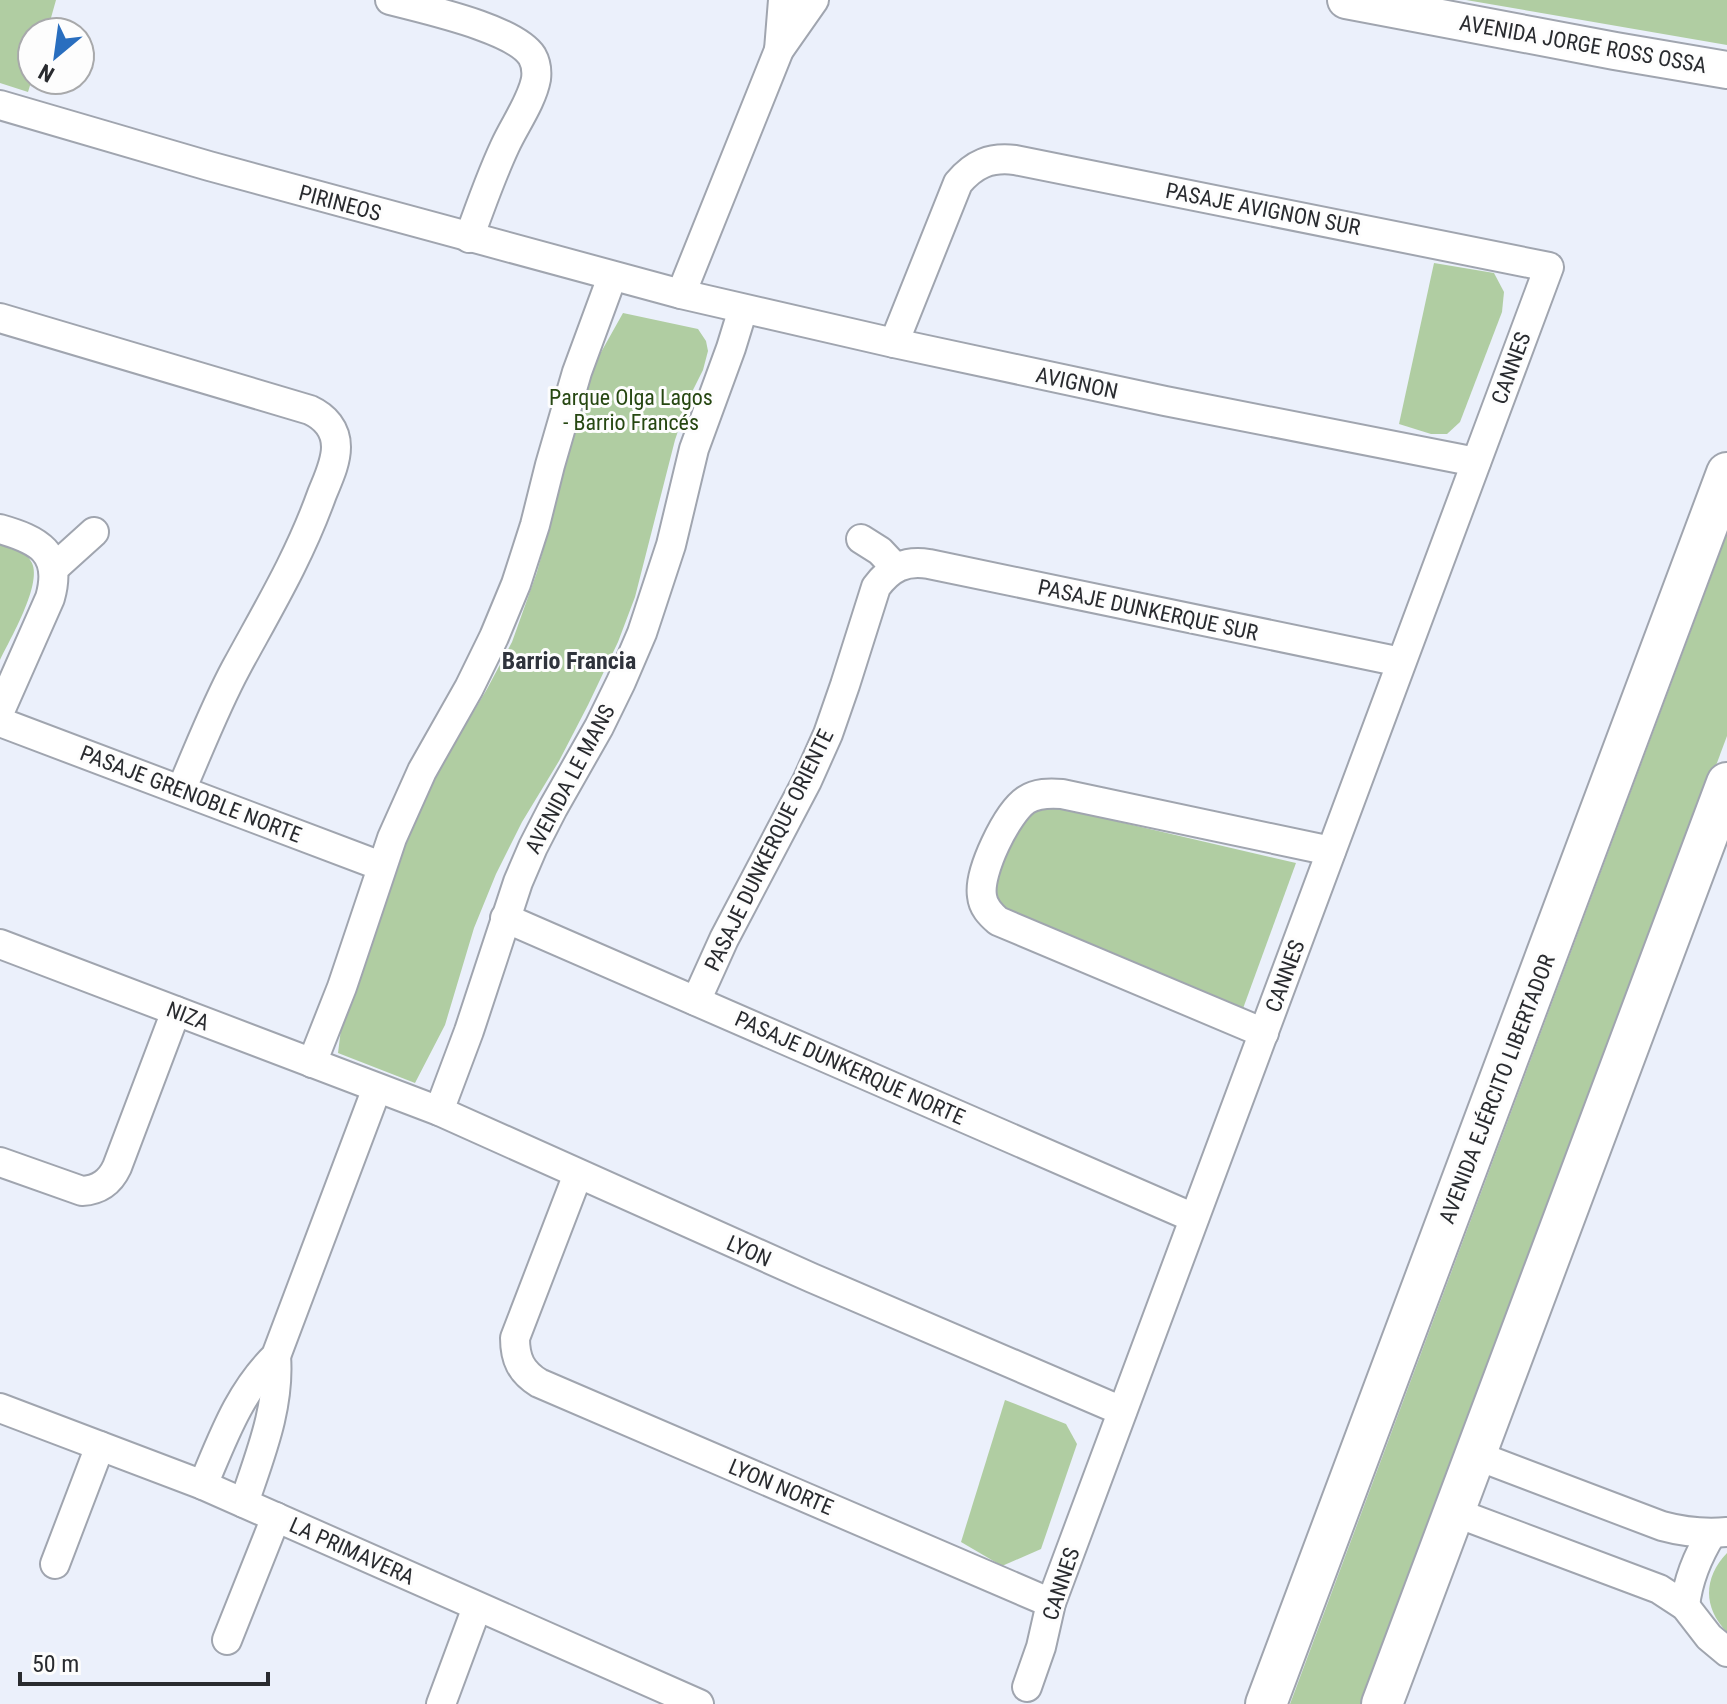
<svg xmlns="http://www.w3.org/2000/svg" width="1727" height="1704" font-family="'Roboto Condensed',sans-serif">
  <rect width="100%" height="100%" fill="#ebf0fb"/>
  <g fill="#b0cda2">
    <polygon points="0,0 56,0 47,32 32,32 32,79 28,92 0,83"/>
    <polygon points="1466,0 1727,0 1727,45"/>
    <polygon points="1434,263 1494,273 1504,292 1502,312 1460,422 1447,434 1431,434 1399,424"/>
    <polygon points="623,313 698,329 706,341 708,351 703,370 689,398 675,440 635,597 618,642 588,705 559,761 522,822 496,874 474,928 445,1025 415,1083 338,1053 342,1021 416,808 487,689 512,642 537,572 556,504 566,449 581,395 600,354"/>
    <polygon points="1727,534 1727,736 1366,1704 1290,1704"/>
    <path d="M0,543C12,546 26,551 32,563C42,585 10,639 0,660Z"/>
    <path d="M1051,806L1296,863L1241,1014L1023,925L996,902C995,862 1008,842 1030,811Z"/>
    <polygon points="1005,1400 1066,1424 1077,1444 1041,1549 1002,1566 961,1542"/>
    <path d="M1727,1553V1632C1703,1608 1703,1578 1727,1553Z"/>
  </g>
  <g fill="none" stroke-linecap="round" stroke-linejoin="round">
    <defs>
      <g id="minor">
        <path d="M390,0C423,9 514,28 532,56C536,63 537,71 536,79C532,101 514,126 505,146C491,176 480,207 469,238"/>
        <polyline points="779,50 783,0"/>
        <polyline points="0,105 209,166 681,294 894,343 1165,401 1476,462"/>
        <polyline points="681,294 779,50 814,0"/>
        <path d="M0,318L310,410C325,417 336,429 336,447C336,463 328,479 322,494C299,558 268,609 236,668C215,707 199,749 181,790"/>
        <path d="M894,343L958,183C974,164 990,157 1015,160L1549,267L1051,1603L1041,1647L1027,1687"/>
        <path d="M0,529C38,540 63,552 50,598L0,711"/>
        <polyline points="861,539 880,551 895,567"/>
        <polyline points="53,569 94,532"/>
        <polyline points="0,722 381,866"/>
        <polyline points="505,918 1194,1218"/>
        <polyline points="0,944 439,1111 812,1278 1122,1411"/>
        <path d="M696,1001L724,939L807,781L828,734L845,685L876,587C890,568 905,560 929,564L1401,662"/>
        <path d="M1264,1033L998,921C990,914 983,907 982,896C978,872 1007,813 1026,800C1037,793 1049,793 1062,794L1331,851"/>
        <polyline points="312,1063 342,987 392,838 422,771 469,688 494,637 516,584 535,525 550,465 577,372 612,277"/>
        <polyline points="439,1111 469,1031 518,882 533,847 553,808 599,727 621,682 642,633 671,545 694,449 731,348 743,309"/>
        <path d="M0,1162L82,1191C99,1190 110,1182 117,1167L176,1011"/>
        <path d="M578,1174L515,1338C515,1359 521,1372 539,1383L1051,1603"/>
        <polyline points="0,1408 203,1485 699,1704"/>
        <path d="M1475,1455L1662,1526C1684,1532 1704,1534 1727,1532"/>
        <path d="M203,1485C223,1438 239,1392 276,1356L377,1088"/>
        <path d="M244,1503C260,1455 280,1407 276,1356"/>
        <polyline points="1454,1512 1659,1589 1685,1606 1709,1637 1727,1652"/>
        <polyline points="55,1564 100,1446"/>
        <path d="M1685,1606C1688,1579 1697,1557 1712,1533"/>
        <polyline points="227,1640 276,1517"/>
        <polyline points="441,1704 477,1607"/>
      </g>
      <polyline id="tertiary" points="1346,0 1615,51 1727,70"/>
      <g id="secondary">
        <polyline points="1266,1704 1727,473"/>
        <polyline points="1382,1704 1727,783"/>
      </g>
    </defs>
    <use href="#minor" stroke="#a0a5af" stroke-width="32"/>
    <use href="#tertiary" stroke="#a0a5af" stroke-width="40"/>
    <use href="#secondary" stroke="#a0a5af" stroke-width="44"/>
    <use href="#minor" stroke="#fff" stroke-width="28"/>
    <use href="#tertiary" stroke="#fff" stroke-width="36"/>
    <use href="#secondary" stroke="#fff" stroke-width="40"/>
  </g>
  <g text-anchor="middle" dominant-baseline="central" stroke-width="6" stroke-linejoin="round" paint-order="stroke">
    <g font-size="22" fill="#292b2f" stroke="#fdfdfd">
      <text transform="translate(1583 44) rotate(10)">AVENIDA JORGE ROSS OSSA</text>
      <text transform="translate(340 203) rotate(15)">PIRINEOS</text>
      <text transform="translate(1263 209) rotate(11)">PASAJE AVIGNON SUR</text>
      <text transform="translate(1511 368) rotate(-70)">CANNES</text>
      <text transform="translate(1077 383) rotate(12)">AVIGNON</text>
      <text transform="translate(1148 610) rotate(12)">PASAJE DUNKERQUE SUR</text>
      <text transform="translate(570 779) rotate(-62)">AVENIDA LE MANS</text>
      <text transform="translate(191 794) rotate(21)">PASAJE GRENOBLE NORTE</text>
      <text transform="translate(769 850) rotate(-64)">PASAJE DUNKERQUE ORIENTE</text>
      <text transform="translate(1285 976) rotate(-70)">CANNES</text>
      <text transform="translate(188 1016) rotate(21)">NIZA</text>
      <text transform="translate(850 1068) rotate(24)">PASAJE DUNKERQUE NORTE</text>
      <text transform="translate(1497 1089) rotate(-69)">AVENIDA EJÉRCITO LIBERTADOR</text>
      <text transform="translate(749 1251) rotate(24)">LYON</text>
      <text transform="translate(781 1487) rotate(23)">LYON NORTE</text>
      <text transform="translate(352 1551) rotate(24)">LA PRIMAVERA</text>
      <text transform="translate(1061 1584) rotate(-72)">CANNES</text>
    </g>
    <g font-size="22" fill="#264711" stroke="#fdfdfd">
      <text x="631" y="397">Parque Olga Lagos<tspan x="631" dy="25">- Barrio Francés</tspan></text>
    </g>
    <g font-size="24" font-weight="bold" fill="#2f333c" stroke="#fdfdfd">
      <text x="569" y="661">Barrio Francia</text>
    </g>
  </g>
  <g transform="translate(56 56) rotate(209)"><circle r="38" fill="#fdfdfd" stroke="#a8a9ab" stroke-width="2"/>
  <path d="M0-6L14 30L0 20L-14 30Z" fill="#296ebf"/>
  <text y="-12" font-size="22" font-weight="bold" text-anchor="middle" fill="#292b2f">N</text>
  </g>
  <path d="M20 1672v12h248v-12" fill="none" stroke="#292b2f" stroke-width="4"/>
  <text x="32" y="1672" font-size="24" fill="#292b2f" stroke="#fdfdfd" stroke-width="6" paint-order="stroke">50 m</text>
</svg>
